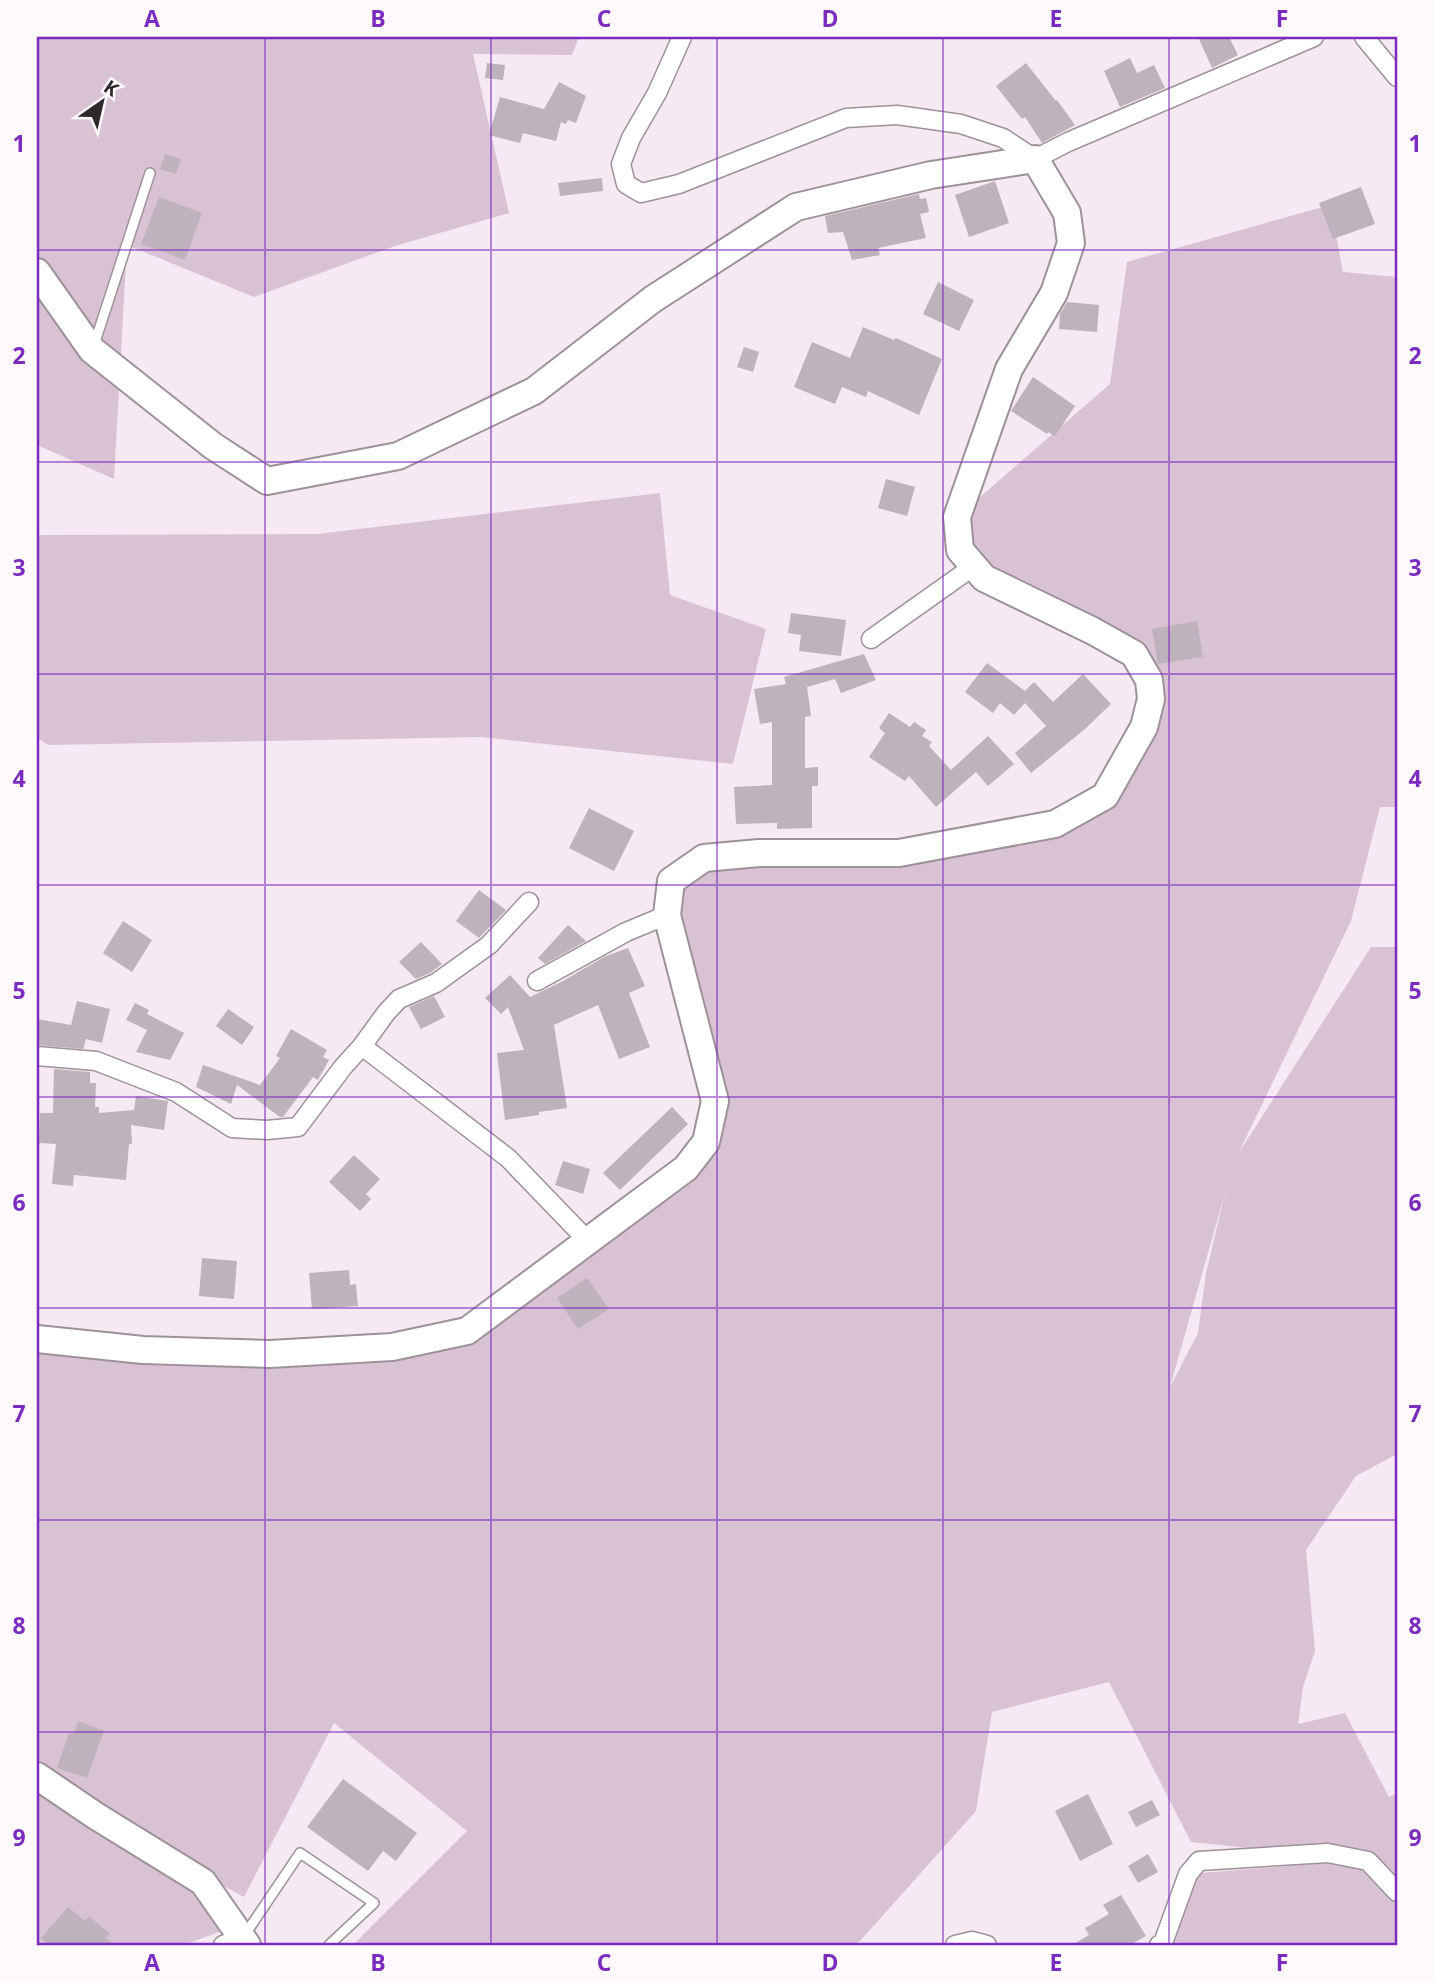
<svg xmlns="http://www.w3.org/2000/svg" width="1434" height="1982" font-family="'Open Sans',sans-serif">
  <rect width="100%" height="100%" fill="#f6e9f3"/>
  <g fill="#dac2d5" fill-rule="evenodd">
    <polygon points="37,37 579,37 572,55 473,54 509,213 395,246 254,297 127,245 114,479 37,445"/>
    <path d="M1330,205L1343,272L1397,277V807H1380L1351,921L1238,1154L1371,947H1397V1454L1356,1476L1306,1550L1315,1651L1303,1687L1298,1724L1345,1713L1389,1797L1397,1793V1945H1148L1175,1910L1188,1874L1362,1860L1191,1842L1109,1682L992,1712L976,1811L861,1940L854,1945H353L467,1831L334,1723L244,1897L150,1847L235,1926L184,1945H37V1336L297,1352L467,1331L686,1168L715,1101L667,915L690,867L1020,830L1105,796L1149,680L974,566L957,517L1110,384L1127,262ZM1225,1193L1206,1273L1198,1333L1170,1387Z"/>
    <polygon points="660,493 670,595 766,629 733,764 481,737 48,745 37,738 37,535 317,534"/>
  </g>
  <g fill="#bfb2bc">
    <polygon points="1198,37 1229,37 1238,55 1212,68"/>
    <polygon points="1130,58 1137,73 1154,65 1165,88 1120,107 1104,71"/>
    <polygon points="487,63 505,65 503,80 485,78"/>
    <polygon points="1026,63 1056,101 1057,100 1075,125 1042,143 1025,117 1022,119 996,86"/>
    <polygon points="559,82 586,96 576,123 568,120 566,124 561,122 556,141 523,133 520,143 489,135 500,97 544,109"/>
    <polygon points="165,154 181,159 176,174 160,169"/>
    <polygon points="602,178 603,191 560,196 558,183"/>
    <polygon points="995,181 1009,223 969,237 955,195"/>
    <polygon points="1361,187 1375,224 1333,239 1319,203"/>
    <polygon points="919,194 920,199 926,198 929,212 920,214 926,238 878,248 880,255 852,260 843,232 828,233 825,216"/>
    <polygon points="159,197 202,213 185,260 141,244"/>
    <polygon points="938,282 974,300 959,331 923,314"/>
    <polygon points="1067,302 1099,305 1097,332 1059,329 1060,314"/>
    <polygon points="863,327 894,340 896,338 942,359 919,415 868,391 866,397 842,387 835,404 794,387 812,342 850,358"/>
    <polygon points="744,347 759,352 753,372 737,367"/>
    <polygon points="1033,377 1075,406 1055,436 1048,432 1047,434 1011,411"/>
    <polygon points="886,479 915,487 907,516 878,508"/>
    <polygon points="791,613 846,620 841,656 799,651 801,635 788,633"/>
    <polygon points="1197,621 1203,657 1158,664 1152,629"/>
    <polygon points="864,654 876,680 841,693 835,679 807,687 811,716 805,717 805,768 818,767 818,786 812,786 812,828 777,829 777,823 736,824 734,787 772,785 772,722 760,724 754,689 786,684 784,677"/>
    <polygon points="987,663 1025,691 1034,682 1053,702 1083,674 1111,704 1085,729 1031,773 1015,753 1046,726 1025,703 1014,715 1000,703 993,713 965,692"/>
    <polygon points="889,713 910,727 914,722 926,730 922,736 932,742 929,746 951,770 988,736 1014,764 988,786 976,772 936,807 909,776 905,781 869,757 885,733 879,728"/>
    <polygon points="589,808 634,831 614,871 569,848"/>
    <polygon points="479,890 506,910 479,938 456,921"/>
    <polygon points="123,921 152,940 132,972 103,953"/>
    <polygon points="568,925 586,941 545,964 538,958"/>
    <polygon points="421,942 442,964 430,973 416,979 399,962"/>
    <polygon points="628,948 645,986 629,993 650,1047 619,1059 598,1005 554,1025 567,1108 539,1112 539,1115 505,1120 497,1053 524,1050 508,1007 501,1014 485,998 510,975 530,997 563,981 604,957"/>
    <polygon points="434,996 445,1017 421,1029 409,1007"/>
    <polygon points="77,1001 110,1009 102,1043 86,1039 83,1049 37,1045 37,1019 71,1025"/>
    <polygon points="135,1003 149,1010 147,1014 184,1033 170,1060 136,1052 147,1030 126,1020"/>
    <polygon points="228,1009 254,1027 242,1045 216,1026"/>
    <polygon points="291,1029 327,1050 323,1057 329,1060 318,1080 313,1077 283,1117 280,1117 237,1085 231,1104 196,1087 203,1065 260,1085 280,1058 276,1056"/>
    <polygon points="54,1069 90,1072 90,1083 96,1083 95,1107 99,1107 99,1113 134,1110 136,1096 168,1101 164,1130 131,1125 132,1144 129,1144 126,1180 74,1175 73,1186 52,1184 56,1144 39,1143 40,1113 53,1113"/>
    <polygon points="672,1107 688,1124 620,1190 603,1173"/>
    <polygon points="354,1155 380,1179 366,1194 371,1199 360,1211 329,1182"/>
    <polygon points="563,1161 590,1169 583,1194 555,1185"/>
    <polygon points="202,1258 237,1261 234,1299 199,1296"/>
    <polygon points="349,1270 350,1285 356,1284 358,1306 312,1309 309,1273"/>
    <polygon points="587,1278 609,1309 578,1329 557,1298"/>
    <polygon points="78,1721 104,1731 87,1778 57,1768 69,1733 74,1734"/>
    <polygon points="343,1779 417,1833 396,1861 383,1851 368,1871 307,1827"/>
    <polygon points="1088,1794 1113,1844 1080,1861 1055,1811"/>
    <polygon points="1152,1800 1160,1815 1136,1827 1128,1812"/>
    <polygon points="1148,1854 1158,1872 1138,1883 1128,1866"/>
    <polygon points="1121,1895 1146,1936 1130,1945 1072,1945 1089,1935 1085,1928 1109,1914 1103,1905"/>
    <polygon points="68,1907 85,1921 89,1916 110,1934 106,1938 115,1945 49,1945 41,1938"/>
  </g>
  <g fill="none" stroke-linecap="round" stroke-linejoin="round">
    <defs>
      <g id="lane">
        <polyline points="94,345 150,173"/>
        <polyline points="244,1936 300,1853 374,1903 329,1945"/>
      </g>
      <g id="street">
        <polyline points="682,37 657,93 631,138 621,164 626,184 641,193 679,184 846,118 897,115 961,124 1003,138 1035,159 1068,142 1314,37"/>
        <polyline points="1364,37 1397,77"/>
        <polyline points="871,639 974,566"/>
        <polyline points="537,981 626,932 667,915"/>
        <polyline points="362,1046 386,1013 399,999 436,983 489,945 529,902"/>
        <polyline points="37,1056 96,1061 176,1092 232,1128 267,1130 298,1127 343,1067 362,1046 508,1158 588,1241"/>
        <polyline points="223,1945 243,1937"/>
        <polyline points="955,1945 972,1941 987,1945"/>
        <polyline points="1159,1945 1163,1943 1188,1874 1199,1861 1328,1853 1368,1861 1397,1892"/>
      </g>
      <g id="secondary">
        <polyline points="37,272 92,350 213,446 267,481 398,456 534,391 653,299 796,207 931,175 1035,159 1067,213 1071,243 1054,293 1009,369 957,517 960,550 984,578 1093,631 1134,654 1149,680 1151,699 1144,727 1105,796 1055,824 899,853 759,853 704,858 671,881 667,915 715,1101 706,1142 686,1168 467,1331 392,1347 270,1354 143,1350 37,1339"/>
        <polyline points="37,1776 96,1816 203,1882 247,1945"/>
      </g>
    </defs>
    <use href="#lane" stroke="#9d919a" stroke-width="12"/>
    <use href="#street" stroke="#9d919a" stroke-width="21"/>
    <use href="#secondary" stroke="#9d919a" stroke-width="30"/>
    <use href="#lane" stroke="#fff" stroke-width="9"/>
    <use href="#street" stroke="#fff" stroke-width="18"/>
    <use href="#secondary" stroke="#fff" stroke-width="26"/>
  </g>
  <path fill="none" stroke="#7b2cbf" stroke-width="2" stroke-opacity="0.55" d="M265,37V1945M491,37V1945M717,37V1945M943,37V1945M1169,37V1945M37,250H1397M37,462H1397M37,674H1397M37,885H1397M37,1097H1397M37,1308H1397M37,1520H1397M37,1732H1397"/>
  <rect width="1434" height="1982" fill="none" stroke="#fef9fd" stroke-width="77"/>
  <g transform="translate(102 102) rotate(34)" stroke="#fef9fd" stroke-width="5" paint-order="stroke">
  <path d="M0-5L12 26L0 18L-12 26Z" fill="#2c282b"/>
  <text y="-10" font-size="19" font-weight="bold" text-anchor="middle" fill="#2c282b">K</text>
  </g>
  <rect x="38" y="38" width="1358" height="1906" fill="none" stroke="#7b2cbf" stroke-width="2.5"/>
  <g font-size="23" text-anchor="middle" font-weight="bold" fill="#7b2cbf">
    <text x="152" y="27">A</text>
    <text x="378" y="27">B</text>
    <text x="604" y="27">C</text>
    <text x="830" y="27">D</text>
    <text x="1056" y="27">E</text>
    <text x="1282" y="27">F</text>
    <text x="19" y="152">1</text>
    <text x="1415" y="152">1</text>
    <text x="19" y="364">2</text>
    <text x="1415" y="364">2</text>
    <text x="19" y="576">3</text>
    <text x="1415" y="576">3</text>
    <text x="19" y="787">4</text>
    <text x="1415" y="787">4</text>
    <text x="19" y="999">5</text>
    <text x="1415" y="999">5</text>
    <text x="19" y="1211">6</text>
    <text x="1415" y="1211">6</text>
    <text x="19" y="1422">7</text>
    <text x="1415" y="1422">7</text>
    <text x="19" y="1634">8</text>
    <text x="1415" y="1634">8</text>
    <text x="19" y="1846">9</text>
    <text x="1415" y="1846">9</text>
    <text x="152" y="1971">A</text>
    <text x="378" y="1971">B</text>
    <text x="604" y="1971">C</text>
    <text x="830" y="1971">D</text>
    <text x="1056" y="1971">E</text>
    <text x="1282" y="1971">F</text>
  </g>
</svg>
